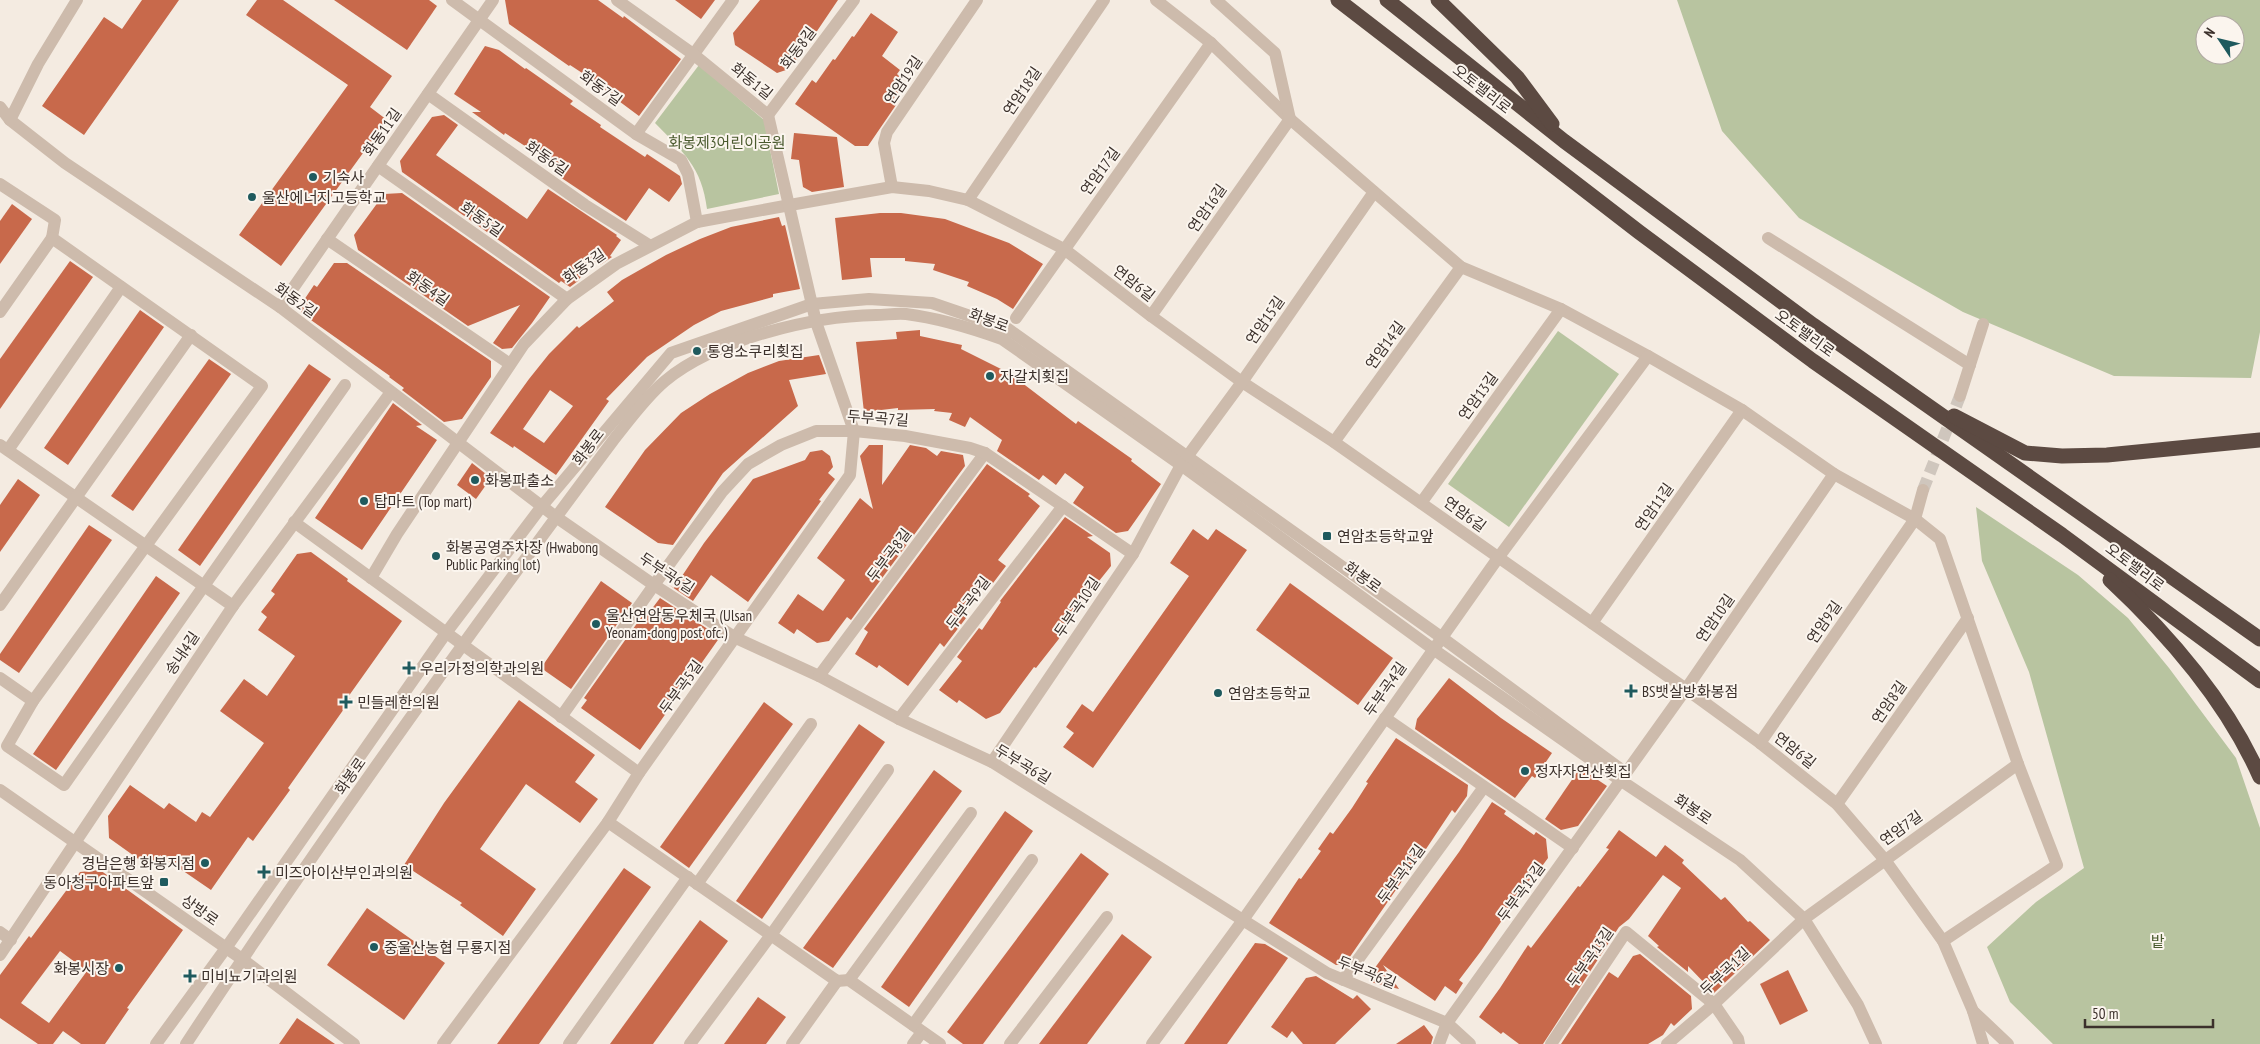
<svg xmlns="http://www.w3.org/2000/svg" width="2260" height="1044" font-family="'PT Sans Narrow','Noto Sans KR',sans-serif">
  <rect width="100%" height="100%" fill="#f4ebe1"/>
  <g fill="#b8c4a0" fill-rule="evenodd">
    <path d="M1677,0H2260V332L2251,378L2114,376L1963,312L1799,218L1722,131ZM2205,25H2235V55H2205Z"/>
    <path d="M699,65L764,120L779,194L707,209C702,167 683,152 655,123Z"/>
    <polygon points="1558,331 1619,374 1509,527 1448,484"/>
    <polygon points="1976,507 2078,575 2128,618 2169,668 2236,758 2260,828 2260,1044 2053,1044 2010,1002 1987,947 2036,902 2084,868 2029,672 1982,561"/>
  </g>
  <g fill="#c8694b" fill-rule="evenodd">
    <polygon points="142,0 179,0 84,135 42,106 104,17 122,29"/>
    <polygon points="257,0 283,0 392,76 370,107 387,120 281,266 239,235 348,85 246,15"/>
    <polygon points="334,0 429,0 437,6 407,50"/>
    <polygon points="505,0 598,0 623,18 624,16 681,59 639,116 604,90 605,88 570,65 569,66 509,24"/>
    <polygon points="675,0 715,0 701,19"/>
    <polygon points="760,0 838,0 813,37 791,46 801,53 789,69 777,73 735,45 733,33"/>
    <polygon points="871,13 898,32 882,56 900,70 897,74 900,77 896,82 902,87 891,102 896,105 868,146 855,146 795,104 812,80 816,83 833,59 835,60 852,36 854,37"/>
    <polygon points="485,46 499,50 525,69 526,68 573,101 570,104 601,125 600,127 645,157 647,154 680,176 682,184 669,202 649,188 626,221 557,175 560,171 545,159 505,133 504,135 472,112 481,112 454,94"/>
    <polygon points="444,115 458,125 436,155 527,219 548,189 617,235 616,236 621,240 610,256 612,257 600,265 592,260 578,281 570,287 561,281 559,283 402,172 400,161 432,117"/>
    <polygon points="794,133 837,137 844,187 812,192 803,187 799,160 791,159"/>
    <polygon points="402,193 550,297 532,323 512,348 502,349 493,343 520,305 468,326 358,250 354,235 384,194"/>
    <polygon points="12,204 32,219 0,264 0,221"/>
    <polygon points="880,213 901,213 945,219 1009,243 1043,264 1013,309 997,299 967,286 969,282 933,270 935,264 905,261 905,258 870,258 872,277 842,280 835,218"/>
    <path d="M779,217L782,226L785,225L800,289L773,294V297L721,311L694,325L647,357L606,399L609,401L556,475L514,446L513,448L490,433L529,379L549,354L577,326L579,328L614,301L607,292L622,280L666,255L700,239L731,227ZM550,390L573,406L544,443L523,429Z"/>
    <polygon points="70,261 93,277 0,409 0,359"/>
    <polygon points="334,263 347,263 491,361 491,377 462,419 444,422 402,390 404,388 389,377 390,376 301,313 302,303 314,285 317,287"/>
    <polygon points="140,310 164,327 68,465 44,448"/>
    <polygon points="920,330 920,336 962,345 961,349 1009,373 1076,424 1078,421 1132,459 1131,461 1161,484 1128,531 1116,533 1073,503 1084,487 1065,473 1056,485 1043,475 1039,480 997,451 1002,440 970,417 965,427 949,420 952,413 934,411 935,409 898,410 898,408 864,412 856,342 897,339 896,332"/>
    <polygon points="819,355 826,374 789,380 798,406 723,473 673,545 658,543 605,507 645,450 681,413 710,394 748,373 779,361"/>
    <polygon points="209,359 231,374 133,511 111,496"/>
    <polygon points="309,364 331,379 200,566 178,550"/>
    <polygon points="393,403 422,425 416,426 437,440 362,550 315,518"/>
    <polygon points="869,445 883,445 882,485 910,445 926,448 937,456 941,451 963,455 965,466 851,620 847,617 829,641 817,643 797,629 794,634 778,623 798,594 823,611 845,580 817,558 860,498 873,509 860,456"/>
    <polygon points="822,450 830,456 833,467 828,473 835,479 819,500 821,501 748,602 711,575 693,601 669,585 674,588 704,543 753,479 805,460 810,452"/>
    <polygon points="472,463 491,478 476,499 457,485"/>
    <polygon points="987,464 1030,494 1028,496 1040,506 998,560 1006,566 987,591 981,587 960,614 966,618 944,647 940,643 908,686 879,665 877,668 855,654 868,632 864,629"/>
    <polygon points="18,479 40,495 0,552 0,505"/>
    <polygon points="1065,517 1093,536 1087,537 1110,553 1111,566 1071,616 1073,618 1058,640 1036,668 1034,667 1000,713 986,719 959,700 957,703 939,690 962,661 957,657 979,628 982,630 1001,602 1000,601"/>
    <polygon points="89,525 112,540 19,673 0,660 0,654"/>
    <polygon points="1193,529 1208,540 1216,529 1247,550 1093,768 1063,747 1074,733 1066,727 1082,704 1093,712 1189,576 1170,563"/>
    <polygon points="311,552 348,579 347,581 402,621 348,697 351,699 288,788 290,790 253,841 248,837 211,890 160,855 151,868 109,838 108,816 130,785 164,809 169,803 196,822 202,812 210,817 264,743 220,711 244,679 267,696 295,656 258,630 267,617 261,612 275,594 271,591 297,554"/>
    <polygon points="156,576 180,593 56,770 33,754"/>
    <polygon points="601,581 632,603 571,689 541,668"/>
    <polygon points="1290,583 1393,658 1358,705 1256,630"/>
    <polygon points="660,598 720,637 640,750 581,708 587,700 584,698 645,612 648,614"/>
    <polygon points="1449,678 1501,718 1552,753 1535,778 1532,776 1515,798 1415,729 1417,719"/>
    <polygon points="519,700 595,755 575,782 598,799 580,823 526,784 480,849 536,889 503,936 460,905 462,903 404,865 444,803"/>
    <polygon points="764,702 793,724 689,868 660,847"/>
    <polygon points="859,724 885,742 762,919 736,901"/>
    <polygon points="1396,738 1468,785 1467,796 1455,813 1452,810 1422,855 1420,854 1401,880 1402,881 1345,964 1336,965 1269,923 1299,878 1301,879 1321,851 1318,849 1330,832 1333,834 1352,808 1368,783 1366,782"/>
    <polygon points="1580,768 1607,786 1578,826 1561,830 1545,819"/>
    <polygon points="934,770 962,791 833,968 803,948"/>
    <polygon points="1492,802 1506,811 1504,814 1534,835 1536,832 1546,839 1548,858 1537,873 1535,872 1481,951 1459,980 1463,983 1456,994 1445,986 1435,1001 1383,965 1399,989 1370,982 1374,979 1369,976 1459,852"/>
    <polygon points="1005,811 1033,831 909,1007 881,987"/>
    <polygon points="1619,830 1656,857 1665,845 1684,860 1682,863 1721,900 1725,897 1748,922 1750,921 1770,940 1714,993 1688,966 1688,972 1657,947 1659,946 1648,936 1681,888 1663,875 1629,919 1619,927 1543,1044 1519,1044 1503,1032 1501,1034 1479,1017 1500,988 1528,945 1531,948 1578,886 1580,887 1609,849 1606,848"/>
    <polygon points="1081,853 1109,874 983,1044 963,1044 947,1032"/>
    <polygon points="624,868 651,887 539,1044 497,1044"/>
    <path d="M100,870L183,930L127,1008L129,1009L105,1044H81L63,1031L53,1044H38L0,1018V975L29,936L31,938L80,872ZM60,951L87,971L49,1023L21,1003Z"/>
    <polygon points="367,908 445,963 404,1020 327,965"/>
    <polygon points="700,920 728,941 653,1044 610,1044"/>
    <polygon points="1122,934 1152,957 1087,1044 1039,1044"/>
    <polygon points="1255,943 1265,944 1288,958 1227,1044 1184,1044"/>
    <polygon points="1640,954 1691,996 1692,1009 1674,1026 1671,1023 1663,1035 1648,1044 1561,1044 1609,972 1618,978 1633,956"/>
    <polygon points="1788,970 1808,1011 1780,1025 1760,984"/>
    <polygon points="1316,976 1353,999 1357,995 1371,1009 1335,1044 1303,1044 1292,1031 1287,1038 1271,1027 1306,978"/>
    <polygon points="758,997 786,1017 766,1044 724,1044"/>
    <polygon points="297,1018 335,1044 279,1044"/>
    <polygon points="1424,1025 1433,1037 1431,1044 1396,1044"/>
  </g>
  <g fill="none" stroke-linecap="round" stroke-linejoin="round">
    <polyline stroke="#cfc6bd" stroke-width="12" stroke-dasharray="12 6" stroke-linecap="butt" points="1923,490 1960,396"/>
    <g stroke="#cdbbac" stroke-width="12">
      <polyline points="452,0 636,134 681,160 688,174 697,222"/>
      <polyline points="1156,0 1211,43 1290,119 1461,267 1561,309 1648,356 1742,410 1834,474 1915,519 1940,539 2018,764 2057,865 1943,941"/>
      <polyline points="428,94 585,205 649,245"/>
      <polyline points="0,107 10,120 65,163 280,307 556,517 654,585 736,638 819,676 899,719 992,762 1327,973 1447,1023 1470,1044"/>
      <polyline points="768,115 854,0"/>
      <polyline points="10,120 38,64 77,0"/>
      <polyline points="636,134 733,0"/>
      <polyline points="378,166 567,299"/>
      <polyline points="0,184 55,220 52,238 262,386 33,701 7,746 64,785 345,385"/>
      <polyline points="892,187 884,143 887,132 977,0"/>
      <polyline points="968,200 1104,0"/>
      <polyline points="1768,238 1970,365"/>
      <polyline points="327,239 510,364"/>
      <polyline points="280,307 493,0"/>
      <polyline points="0,312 52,238"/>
      <polyline points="1151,316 1290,119 1275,53 1216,0"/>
      <polyline points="1016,318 1211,43"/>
      <polyline points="1960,396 1983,324"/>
      <polyline points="1334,442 1461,267"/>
      <polyline points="0,445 233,606"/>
      <polyline points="8,450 121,287"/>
      <polyline points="1421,503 1561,309"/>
      <polyline points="294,522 639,773"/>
      <polyline points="371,578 397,534 524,344 567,299 616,264 697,222 790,205 892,187 929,191 968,200 1064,249 1151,316 1242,382 1334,442 1686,689 1760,743 1837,804 1885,860 1943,941 1973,1011 2008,1044"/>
      <polyline points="0,605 191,335"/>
      <polyline points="1592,623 1742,410"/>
      <polyline points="819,676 985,453"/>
      <polyline points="0,678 33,701"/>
      <polyline points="561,717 654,585 722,492 748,464 781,445 816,431 854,431 905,436 970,448 985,453 1133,554"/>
      <polyline points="1385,718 1573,848"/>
      <polyline points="899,719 1063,506"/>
      <polyline points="1760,743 1915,519 1923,490"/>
      <polyline points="992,762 1133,554 1181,465 1242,382 1374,192"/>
      <polyline points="0,790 242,959 354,1044"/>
      <polyline points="1837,804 1968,618"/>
      <polyline points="608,822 837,981 849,980 940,1044"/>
      <polyline points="697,884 811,724"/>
      <polyline points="0,932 11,940"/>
      <polyline points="0,955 233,606 391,392"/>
      <polyline points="849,980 971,813"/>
      <polyline points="1343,980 1484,787"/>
      <polyline points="1973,1011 1983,1044"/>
      <polyline points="913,1025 1032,860"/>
      <polyline points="156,1044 226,948 446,633 542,506 671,353 812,304 869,299 932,303 1008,329 1441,637 1626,773"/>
      <path d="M186,1044C322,837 467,636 615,438C631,418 646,397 665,381C716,339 812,316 876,315C886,315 896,313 906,314C939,318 971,328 1002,339L1181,465L1433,649L1620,780L1740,860L1804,919L1858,1005L1876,1044"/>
      <polyline points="443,1044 608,822 639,773 850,475 854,431 816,322 768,115 693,54 617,0"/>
      <polyline points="569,1044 688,877"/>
      <polyline points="690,1044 771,935 888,770"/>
      <polyline points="792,1044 837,981"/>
      <polyline points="913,1044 922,1032"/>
      <polyline points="1010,1044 1107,917"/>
      <polyline points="1152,1044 1243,920 1498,558 1648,356"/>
      <polyline points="1439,1044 1447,1023 1686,689 1834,474"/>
      <polyline points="1551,1044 1626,932 1714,1004 1738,1039 1739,1044"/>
      <polyline points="1667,1044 1714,1004 1804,919 2018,764"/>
    </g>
    <g stroke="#5c4a42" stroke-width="15">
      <polyline points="1338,0 1639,232 1813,361 2062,535 2260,681"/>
      <polyline points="1387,0 1564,141 1813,325 2260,639"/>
      <polyline points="1438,0 1517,77 1552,124"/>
      <polyline points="1954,416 2025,453 2062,456 2107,455 2260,440"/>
      <path d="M2110,580C2170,636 2227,702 2260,777"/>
    </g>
  </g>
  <g fill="#1f5a5e" stroke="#fbf5ee" stroke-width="2">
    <circle cx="313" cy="177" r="5"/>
    <circle cx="252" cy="197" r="5"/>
    <circle cx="697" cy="351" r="5"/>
    <circle cx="990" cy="376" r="5"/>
    <circle cx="475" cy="480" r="5"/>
    <circle cx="364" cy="501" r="5"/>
    <rect x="1322" y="531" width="10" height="10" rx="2.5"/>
    <circle cx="436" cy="556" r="5"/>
    <circle cx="596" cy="624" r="5"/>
    <path d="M406.5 660.5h5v5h5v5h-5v5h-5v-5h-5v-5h5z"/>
    <path d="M1628.5 683.5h5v5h5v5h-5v5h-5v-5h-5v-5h5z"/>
    <circle cx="1218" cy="693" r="5"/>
    <path d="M343.5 694.5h5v5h5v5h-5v5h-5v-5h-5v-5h5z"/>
    <circle cx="1525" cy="771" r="5"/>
    <circle cx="205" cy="863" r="5"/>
    <path d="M261.5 864.5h5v5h5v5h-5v5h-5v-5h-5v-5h5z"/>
    <rect x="159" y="877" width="10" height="10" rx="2.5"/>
    <circle cx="374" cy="947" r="5"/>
    <circle cx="119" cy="968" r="5"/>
    <path d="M187.5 968.5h5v5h5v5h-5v5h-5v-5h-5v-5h5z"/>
  </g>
  <g text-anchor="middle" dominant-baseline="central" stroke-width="4" stroke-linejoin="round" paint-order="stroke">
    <g font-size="15" fill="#3b302b" stroke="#fbf5ee">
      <text transform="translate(798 48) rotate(-53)">화동8길</text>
      <text transform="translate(903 80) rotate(-56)">연암19길</text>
      <text transform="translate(752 81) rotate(39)">화동1길</text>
      <text transform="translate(601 88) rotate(36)">화동7길</text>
      <text transform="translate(1482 89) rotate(38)">오토밸리로</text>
      <text transform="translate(1022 91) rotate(-56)">연암18길</text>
      <text transform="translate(382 132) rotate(-55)">화동11길</text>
      <text transform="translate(547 158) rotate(35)">화동6길</text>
      <text transform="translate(1100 171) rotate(-54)">연암17길</text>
      <text transform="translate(1207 208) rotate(-55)">연암16길</text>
      <text transform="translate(482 219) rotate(35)">화동5길</text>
      <text transform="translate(584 266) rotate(-35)">화동3길</text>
      <text transform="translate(1134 283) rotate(38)">연암6길</text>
      <text transform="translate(428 288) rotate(35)">화동4길</text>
      <text transform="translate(296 300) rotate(36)">화동2길</text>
      <text transform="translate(989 320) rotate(20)">화봉로</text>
      <text transform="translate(1265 320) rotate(-55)">연암15길</text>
      <text transform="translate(1805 333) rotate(36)">오토밸리로</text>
      <text transform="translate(1385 345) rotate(-54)">연암14길</text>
      <text transform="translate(1478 396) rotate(-54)">연암13길</text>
      <text transform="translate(878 418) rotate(4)">두부곡7길</text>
      <text transform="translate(588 447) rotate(-53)">화봉로</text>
      <text transform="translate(1654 507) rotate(-55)">연암11길</text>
      <text transform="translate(1465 514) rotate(36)">연암6길</text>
      <text transform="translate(889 555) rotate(-53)">두부곡8길</text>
      <text transform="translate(2135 567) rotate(37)">오토밸리로</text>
      <text transform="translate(667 573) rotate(33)">두부곡6길</text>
      <text transform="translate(1363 577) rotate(36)">화봉로</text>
      <text transform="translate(968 603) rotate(-53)">두부곡9길</text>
      <text transform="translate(1077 607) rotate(-56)">두부곡10길</text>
      <text transform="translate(1715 618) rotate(-55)">연암10길</text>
      <text transform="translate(1824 622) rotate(-55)">연암9길</text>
      <text transform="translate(182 653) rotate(-56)">송내4길</text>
      <text transform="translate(681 687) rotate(-54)">두부곡5길</text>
      <text transform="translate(1385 689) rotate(-55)">두부곡4길</text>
      <text transform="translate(1889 702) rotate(-55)">연암8길</text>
      <text transform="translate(1795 750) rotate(38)">연암6길</text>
      <text transform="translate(1023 764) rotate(31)">두부곡6길</text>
      <text transform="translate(350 776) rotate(-55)">화봉로</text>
      <text transform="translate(1693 809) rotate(34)">화봉로</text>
      <text transform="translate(1901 828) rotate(-36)">연암7길</text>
      <text transform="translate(1401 874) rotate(-54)">두부곡11길</text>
      <text transform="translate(1521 892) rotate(-54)">두부곡12길</text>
      <text transform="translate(200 910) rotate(35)">상방로</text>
      <text transform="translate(1590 957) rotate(-55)">두부곡13길</text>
      <text transform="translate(1725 971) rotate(-43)">두부곡1길</text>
      <text transform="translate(1367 972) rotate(22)">두부곡6길</text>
    </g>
    <g font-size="15" fill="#4a5a2e" stroke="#fbf5ee">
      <text x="727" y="142">화봉제3어린이공원</text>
      <text x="2158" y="941">밭</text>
    </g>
    <g font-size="15" fill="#3b302b" stroke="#fbf5ee" text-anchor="start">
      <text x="323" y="177">기숙사</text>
      <text x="262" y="197">울산에너지고등학교</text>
      <text x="707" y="351">통영소쿠리횟집</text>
      <text x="1000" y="376">자갈치횟집</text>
      <text x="485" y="480">화봉파출소</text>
      <text x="374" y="501">탑마트 (Top mart)</text>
      <text x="1337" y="536">연암초등학교앞</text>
      <text x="446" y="547">화봉공영주차장 (Hwabong<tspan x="446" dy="17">Public Parking lot)</tspan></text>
      <text x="606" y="615">울산연암동우체국 (Ulsan<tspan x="606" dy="17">Yeonam-dong post ofc.)</tspan></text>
      <text x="420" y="668">우리가정의학과의원</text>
      <text x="1642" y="691">BS뱃살방화봉점</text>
      <text x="1228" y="693">연암초등학교</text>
      <text x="357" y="702">민들레한의원</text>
      <text x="1535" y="771">정자자연산횟집</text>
      <text x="195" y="863" text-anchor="end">경남은행 화봉지점</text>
      <text x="275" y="872">미즈아이산부인과의원</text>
      <text x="154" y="882" text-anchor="end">동아청구아파트앞</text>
      <text x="384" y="947">중울산농협 무룡지점</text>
      <text x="109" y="968" text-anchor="end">화봉시장</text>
      <text x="201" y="976">미비뇨기과의원</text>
    </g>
  </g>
  <g transform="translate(2220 40) rotate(305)"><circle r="24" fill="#fbf5ee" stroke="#aea6a0"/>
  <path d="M0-4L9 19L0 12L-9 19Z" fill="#1f5a5e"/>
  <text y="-8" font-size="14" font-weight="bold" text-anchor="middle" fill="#3b302b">N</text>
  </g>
  <path d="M2085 1019v8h128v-8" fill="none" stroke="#3b302b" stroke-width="2.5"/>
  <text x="2092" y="1019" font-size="15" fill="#3b302b" stroke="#fbf5ee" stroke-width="4" paint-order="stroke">50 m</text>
</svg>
